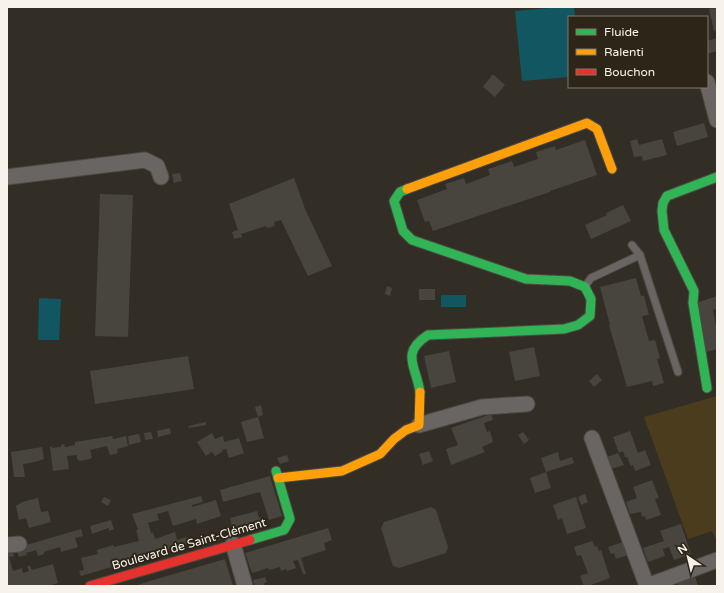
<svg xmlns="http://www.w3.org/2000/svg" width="724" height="593" font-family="'Varela Round',sans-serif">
  <rect width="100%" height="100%" fill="#322e26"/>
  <polygon fill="#4b3c1e" points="717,396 717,541 712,531 688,539 644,417"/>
  <g fill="#125661">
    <polygon points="561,7 574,7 575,17 569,17 569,77 522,81 515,11"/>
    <rect x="441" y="295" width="25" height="12"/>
    <polygon points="39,298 61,299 59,340 38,340"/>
  </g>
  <g fill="#48453e">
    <polygon points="717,8 717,30 714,31 709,9"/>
    <polygon points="717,38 717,51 707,54 707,41"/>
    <polygon points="492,75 494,75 505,85 495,97 483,87"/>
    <polygon points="704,123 708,137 677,146 673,132"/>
    <polygon points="637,139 639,145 662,139 667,155 643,161 642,156 634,157 630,141"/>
    <polygon points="585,140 597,175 550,191 550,192 433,231 429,221 425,222 417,200 447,189 445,184 464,178 466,184 490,175 488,169 512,161 514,167 538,159 536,152 555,146 556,150"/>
    <polygon points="180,173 182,181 174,183 172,174"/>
    <polygon points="294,178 305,209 332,266 308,276 281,220 274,222 275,226 267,228 266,226 241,234 242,237 234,239 232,232 238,230 229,204"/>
    <polygon points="100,194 133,195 128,337 95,336"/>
    <polygon points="623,205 631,221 591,239 585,225 607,215 606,213"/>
    <polygon points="636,278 641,296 644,296 649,315 642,316 649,341 655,340 660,358 657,359 664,383 653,386 652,381 627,387 609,325 610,325 600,287"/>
    <polygon points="387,286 392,288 390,296 385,294"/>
    <rect x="419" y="289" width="16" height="11"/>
    <polygon points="717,296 717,308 713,310 717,330 717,349 706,352 696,303"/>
    <polygon points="534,347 540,376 515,381 509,352"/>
    <polygon points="449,351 456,382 431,388 424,356"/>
    <polygon points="188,356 194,389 95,404 90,371"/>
    <polygon points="597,374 602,380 594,387 589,381"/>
    <polygon points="261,405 263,415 258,417 264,438 247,442 241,422 258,417 255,407"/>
    <polygon points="491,414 493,420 484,423 487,432 490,431 493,442 482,447 485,452 451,465 446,449 458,445 451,428"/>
    <polygon points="206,422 206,425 189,428 188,426"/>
    <polygon points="170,428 171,434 158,437 157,431"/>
    <polygon points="630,431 638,453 645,450 651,465 635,471 633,465 631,466 627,457 625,457 623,451 619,453 613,437"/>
    <polygon points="151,432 153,439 145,440 144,433"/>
    <polygon points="523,432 529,440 524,444 518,435"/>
    <polygon points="212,433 215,439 223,436 224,442 239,438 244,453 229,458 226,449 222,450 223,451 215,456 212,452 206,456 197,442"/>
    <polygon points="139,434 141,442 129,445 128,436"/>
    <polygon points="112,436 113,439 126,436 128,446 117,449 118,453 110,455 107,446 90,450 92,457 90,459 80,461 77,459 77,455 67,456 69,469 53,471 50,447 52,446 52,448 61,447 61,445 64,444 65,447 75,445 75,442"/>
    <polygon points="42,447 44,459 35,462 23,464 25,477 14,477 11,452"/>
    <polygon points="429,451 433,461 423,465 419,454"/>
    <polygon points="558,452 560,461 572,457 574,463 546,472 551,488 535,493 530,478 546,472 541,458"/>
    <polygon points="618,453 624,465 611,469 607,457"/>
    <polygon points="287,455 289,461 280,464 277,458"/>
    <polygon points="270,476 282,516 269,520 260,492 223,502 220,490"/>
    <polygon points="652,480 659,498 655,499 661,515 646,520 645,516 642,517 641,512 630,514 626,502 637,498 633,487"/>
    <polygon points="585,494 588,502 581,505 578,497"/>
    <polygon points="201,496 203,502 192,505 192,507 216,500 221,516 197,524 196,519 173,526 168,511 157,514 159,520 148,523 151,533 153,532 155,539 175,532 177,540 187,537 189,544 81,576 79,571 84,570 81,558 98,554 97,550 113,545 114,547 139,541 136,530 138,530 132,514"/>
    <polygon points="104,497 111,500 108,506 101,502"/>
    <polygon points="576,497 586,528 567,534 562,518 558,520 553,505"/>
    <polygon points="38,498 41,512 48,511 51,522 29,528 26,518 19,520 16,506 22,502"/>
    <polygon points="431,507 436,510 448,547 446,553 399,568 393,566 381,528 384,522"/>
    <polygon points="257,511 259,518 261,517 263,522 233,531 230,518"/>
    <polygon points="111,520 114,529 109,531 109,528 92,534 90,526"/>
    <polygon points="681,524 691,554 674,560 669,547 663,549 665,556 648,562 643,548 664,541 660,531"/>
    <polygon points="328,528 332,540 324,543 326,550 301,558 306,574 303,574 298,560 293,561 296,568 287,571 286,569 281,571 280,567 269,570 268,568 252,573 245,553"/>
    <polygon points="81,529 83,536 75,538 78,547 61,552 60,547 44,552 44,554 38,556 36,550 26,553 27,555 19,557 16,548"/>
    <polygon points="592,541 595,547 597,546 599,551 601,550 610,578 588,586 584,586 580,576 588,573 581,555 577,556 574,547"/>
    <polygon points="623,542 628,555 616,559 614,553 611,554 608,547"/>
    <polygon points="12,549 14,556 9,557 13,571 22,568 23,573 29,571 27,566 30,566 32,570 53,564 58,583 48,586 7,586 7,551"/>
    <polygon points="225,559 233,586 135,586 143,583"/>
    <polygon points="694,573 698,586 678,586 676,579"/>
    <polygon points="265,577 267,582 264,583 265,586 255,586 253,580"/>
  </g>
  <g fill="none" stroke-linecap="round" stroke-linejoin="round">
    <defs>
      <g id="lane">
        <polyline points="632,245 640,255 678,372"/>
        <polyline points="586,285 591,278 640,255"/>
      </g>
      <g id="street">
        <polyline points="707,82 717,120"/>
        <polyline points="7,177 145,160 157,166 161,177"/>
        <polyline points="419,425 482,407 527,404"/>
        <polyline points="592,438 647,586"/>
        <polyline points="233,544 245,586"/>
        <polyline points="7,545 19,544"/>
        <polyline points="647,586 717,560"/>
      </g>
      <g id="fast">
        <path d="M407,189L400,192L394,201L403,231L412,240L526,279L570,281L585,287L591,299L590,316L578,325L564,329L428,335C400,353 416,366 420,392"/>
        <polyline points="707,388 693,303 694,291 664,230 662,211 663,203 667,196 717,177"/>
        <polyline points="250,540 284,530 290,519 276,471"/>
      </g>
      <g id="slow">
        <polyline points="407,189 587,123 597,129 612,169"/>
        <polyline points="278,478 342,471 380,454 394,439 406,430 419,425 420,392"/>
      </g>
      <polyline id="jam" points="90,586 250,540"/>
    </defs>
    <use href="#lane" stroke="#4d4942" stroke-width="9"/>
    <use href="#street" stroke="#4d4942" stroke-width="17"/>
    <use href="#fast" stroke="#4d4942" stroke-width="11"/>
    <use href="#slow" stroke="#4d4942" stroke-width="11"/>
    <use href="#jam" stroke="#4d4942" stroke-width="11"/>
    <use href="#lane" stroke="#686562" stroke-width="7"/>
    <use href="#street" stroke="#686562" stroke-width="15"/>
    <use href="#fast" stroke="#30b455" stroke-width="9"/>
    <use href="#slow" stroke="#ff9f0a" stroke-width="9"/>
    <use href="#jam" stroke="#e5322d" stroke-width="9"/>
  </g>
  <g text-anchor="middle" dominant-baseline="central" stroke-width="4" stroke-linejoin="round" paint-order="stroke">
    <g font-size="12" fill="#f8f3ea" stroke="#2d2618">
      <text transform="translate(189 544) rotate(-16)">Boulevard de Saint-Clément</text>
    </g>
  </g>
  <rect width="724" height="593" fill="none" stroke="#f8f3ea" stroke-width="16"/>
  <rect x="568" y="16" width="140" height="72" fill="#2d2618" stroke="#7e786c"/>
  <rect x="576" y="29" width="20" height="6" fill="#30b455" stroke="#7e786c"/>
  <text x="604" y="36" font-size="12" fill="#f8f3ea">Fluide</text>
  <rect x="576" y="49" width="20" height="6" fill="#ff9f0a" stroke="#7e786c"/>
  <text x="604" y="56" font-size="12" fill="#f8f3ea">Ralenti</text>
  <rect x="576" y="69" width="20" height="6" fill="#e5322d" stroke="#7e786c"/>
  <text x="604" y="76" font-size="12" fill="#f8f3ea">Bouchon</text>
  <g transform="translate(688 557) rotate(325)" stroke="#2d2618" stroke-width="3" paint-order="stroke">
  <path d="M0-3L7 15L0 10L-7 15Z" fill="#f8f3ea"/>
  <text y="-6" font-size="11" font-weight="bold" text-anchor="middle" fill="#f8f3ea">N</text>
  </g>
</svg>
